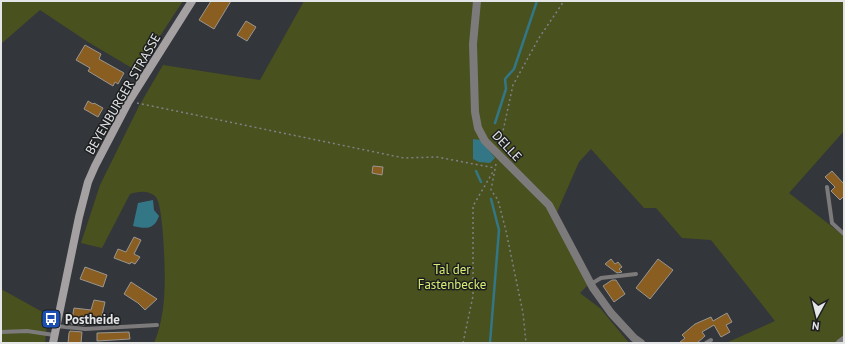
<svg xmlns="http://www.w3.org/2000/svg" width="845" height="344" font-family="'PT Sans',sans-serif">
  <rect width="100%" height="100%" fill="#33363a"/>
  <g fill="#49511f">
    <polygon points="1,1 183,1 137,71 88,42 40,10 1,44"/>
    <path d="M304,1H844V131L789,193L844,236V343H726L775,321L711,240L682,238L656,208H644L591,149L579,162L554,219L588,285L580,293L601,309L629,343H154C160,329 163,313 164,298C166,282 164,208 156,197C149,190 139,191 130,194L102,248L81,243L100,185L139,106L163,65L260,80Z"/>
    <polygon points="1,289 48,315 45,343 1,343"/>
  </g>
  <g fill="#337686">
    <polygon points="473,139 481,140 495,158 490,163 479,162 473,159"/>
    <path d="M153,200L154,210L159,216C154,230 146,229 133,226L138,203Z"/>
  </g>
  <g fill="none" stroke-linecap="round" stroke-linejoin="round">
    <g stroke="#337686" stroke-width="2.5">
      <polyline points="495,123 506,89 505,79 514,69 537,1"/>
      <polyline points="476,171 481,182"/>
      <polyline points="490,343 499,230 491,199"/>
    </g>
  </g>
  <g fill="#895e20" stroke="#9a9691">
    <polygon points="211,1 231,1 214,29 199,20"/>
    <polygon points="246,21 256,27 247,41 237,35"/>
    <polygon points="85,45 101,54 99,59 124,73 118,84 115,82 113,86 88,71 90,68 76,60"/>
    <polygon points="88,101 93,104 94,103 103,108 98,117 84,109"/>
    <polygon points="373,166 383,167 382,175 372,173"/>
    <polygon points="832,171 844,184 844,196 840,200 831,191 835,187 825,177"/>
    <polygon points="134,237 141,240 134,254 140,257 135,264 131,262 130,264 114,258 118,249 126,252"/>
    <polygon points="611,259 615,264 618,262 622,267 619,269 622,272 617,273 605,264"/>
    <polygon points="658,259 673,270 650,299 636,288"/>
    <polygon points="85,267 107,275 103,287 80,279"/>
    <polygon points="612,280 616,280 625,294 614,302 603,286"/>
    <polygon points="131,282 157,299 145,310 138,303 124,294"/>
    <polygon points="94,300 105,302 100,324 85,321 84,325 71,324 74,308 91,310"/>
    <polygon points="727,313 732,322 726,325 730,332 721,337 714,325 702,332 705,336 697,343 679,343 685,338 682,335 695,324 711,317 713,321"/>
    <polygon points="70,331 82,332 81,343 68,343 69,333"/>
    <polygon points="129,332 130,339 97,341 97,333"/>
  </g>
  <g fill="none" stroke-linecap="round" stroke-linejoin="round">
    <g stroke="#7f8184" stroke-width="1.5" stroke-dasharray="2 3" stroke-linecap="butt">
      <polyline points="137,103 404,158 437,157 495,168"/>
      <polyline points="500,145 513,85 539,38 564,1"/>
      <polyline points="496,164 491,190 498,200 506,231 523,313 526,343"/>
      <polyline points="463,343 473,296 473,206 494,170"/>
    </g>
    <g stroke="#7d7a7b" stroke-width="4">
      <polyline points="827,187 832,223 844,234"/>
      <polyline points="591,284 601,278 636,274"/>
      <polyline points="56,326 85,329 157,325"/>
      <polyline points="1,332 27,331 54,335"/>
      <polyline points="706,343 711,340"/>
    </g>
    <g stroke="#7d7a7b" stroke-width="8">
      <polyline points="477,1 473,44 475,112 478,128 485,141 549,205 593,288 611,313 634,338 641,343"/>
      <polyline points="840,343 844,340"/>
    </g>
    <polyline stroke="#a5a0a1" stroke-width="8" points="53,343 79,217 88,182 95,166 129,101 192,1"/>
  </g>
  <defs>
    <symbol id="bus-square" viewBox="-11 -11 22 22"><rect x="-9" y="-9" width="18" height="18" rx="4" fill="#1a4fb4" stroke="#1c1e1f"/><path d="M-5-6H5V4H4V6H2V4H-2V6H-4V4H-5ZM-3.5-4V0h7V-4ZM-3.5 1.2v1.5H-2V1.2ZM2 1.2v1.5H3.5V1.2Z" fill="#fff"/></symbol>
  </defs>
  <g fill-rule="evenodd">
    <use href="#bus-square" x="40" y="308" width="22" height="22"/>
  </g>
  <g text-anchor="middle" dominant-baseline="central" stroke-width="3" stroke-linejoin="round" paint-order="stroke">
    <g font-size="13" fill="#e3e5e7" stroke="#1c1e1f">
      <text transform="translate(123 94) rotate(-60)">BEYENBURGER STRASSE</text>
      <text transform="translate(507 146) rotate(47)">DELLE</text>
    </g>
    <g font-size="13" fill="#d8ed74" stroke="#1c1e1f">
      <text x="452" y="269">Tal der<tspan x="452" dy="15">Fastenbecke</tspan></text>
    </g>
    <g font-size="13" font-weight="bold" fill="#e3e5e7" stroke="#1c1e1f" text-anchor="start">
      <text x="65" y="319">Postheide</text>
    </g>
  </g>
  <rect width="845" height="344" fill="none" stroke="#e3e5e7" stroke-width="4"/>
  <g transform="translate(817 316) rotate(187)" stroke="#1c1e1f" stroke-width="3" paint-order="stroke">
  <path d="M0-3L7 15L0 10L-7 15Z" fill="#e3e5e7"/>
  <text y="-6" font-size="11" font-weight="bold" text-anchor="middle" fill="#e3e5e7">N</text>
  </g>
</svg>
